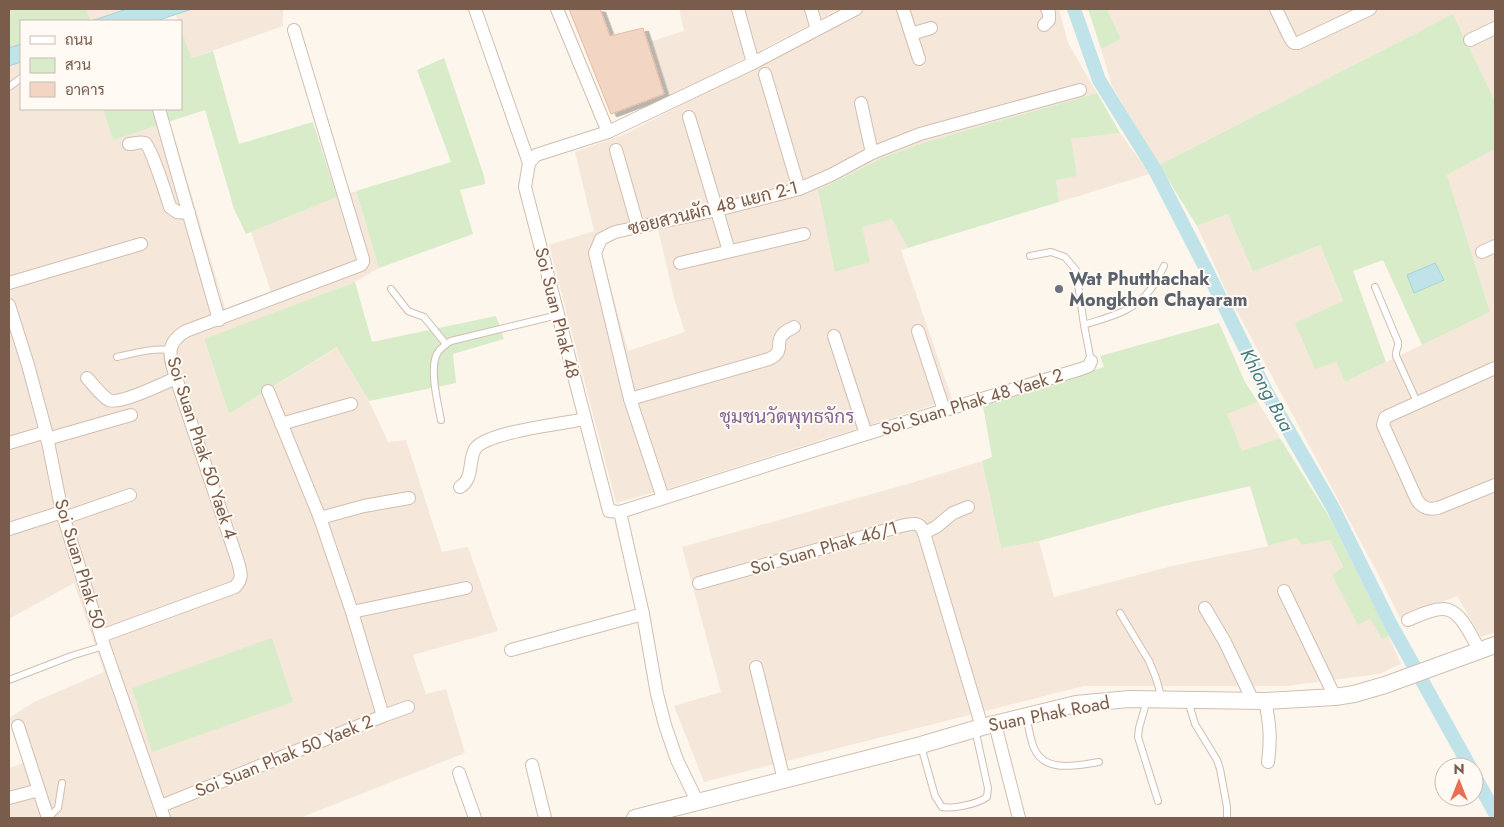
<svg xmlns="http://www.w3.org/2000/svg" width="1504" height="827" font-family="Jost,Sarabun,sans-serif">
  <defs>
    <filter id="shadow"><feDropShadow dx="5.5" dy="3" stdDeviation="0" flood-color="#0004"/></filter>
  </defs>
  <rect width="100%" height="100%" fill="#fdf6ec"/>
  <g fill="#f5e8da" fill-rule="evenodd">
    <polygon points="87,9 127,9 91,21 90,21"/>
    <polygon points="192,9 283,9 283,26 192,58 181,29 181,21 178,21 176,15"/>
    <polygon points="679,9 840,9 670,97 652,41 684,31"/>
    <path d="M852,9H1059L1068,43L1097,93L929,141L884,157L818,190L862,227L892,218L908,248L901,250L952,399L666,489L616,503L549,245L594,231L575,152L623,135L744,73ZM658,229L675,302L685,332L628,351L605,266L600,242Z"/>
    <polygon points="1107,9 1495,9 1495,101 1453,14 1159,165 1112,86 1101,49 1121,39"/>
    <polygon points="21,62 21,109 103,109 113,139 170,122 226,311 272,295 251,232 337,197 356,191 379,268 355,282 204,340 229,414 338,347 369,401 388,442 406,440 442,552 468,547 498,631 413,655 426,694 446,689 465,753 300,818 9,818 9,768 23,763 9,718 34,702 104,672 74,583 9,619 9,66"/>
    <polygon points="1120,133 1150,174 1059,202 1056,180 1076,176 1070,139"/>
    <polygon points="1495,149 1495,632 1481,637 1457,596 1400,618 1378,574 1225,289 1197,226 1228,214 1253,272 1320,245 1343,302 1296,323 1336,362 1345,382 1490,312 1447,175"/>
    <polygon points="1258,402 1280,438 1242,452 1226,414"/>
    <polygon points="982,461 1001,548 1039,541 1054,597 1172,566 1268,546 1296,538 1302,545 1330,539 1343,568 1332,575 1358,624 1370,619 1382,639 1389,636 1401,664 1379,674 1286,686 1084,686 704,782 674,706 721,692 682,547 911,483"/>
  </g>
  <g fill="#d8ecc9">
    <polygon points="9,9 87,9 90,21 21,21 21,44 9,48"/>
    <polygon points="1088,9 1107,9 1121,39 1101,49"/>
    <polygon points="1453,14 1495,101 1495,149 1447,175 1490,312 1422,345 1383,260 1353,271 1386,362 1345,382 1336,362 1315,369 1295,323 1343,301 1320,245 1253,272 1228,214 1197,226 1159,165"/>
    <polygon points="181,29 192,58 213,51 239,144 313,122 337,197 246,234 234,209 205,110 113,140 103,109 181,109"/>
    <polygon points="444,58 484,176 485,184 460,190 473,234 379,268 356,191 451,162 417,70"/>
    <polygon points="1097,93 1120,133 1071,139 1077,176 1056,180 1059,202 908,248 892,219 862,227 870,262 835,272 818,190 884,157 929,141"/>
    <polygon points="355,282 372,342 496,316 504,339 453,354 456,383 369,401 337,347 229,414 204,339"/>
    <polygon points="1219,323 1245,382 1258,402 1227,414 1242,451 1280,438 1331,520 1389,636 1382,639 1370,619 1358,625 1332,575 1343,567 1330,540 1302,545 1296,538 1268,546 1250,486 1160,507 1039,541 1001,548 982,461 992,457 983,406 1104,367 1100,356"/>
    <polygon points="272,638 293,702 152,752 132,688"/>
  </g>
  <g fill="#bfe3e8" stroke="#a5d3da">
    <polygon points="127,9 192,9 156,21 91,21"/>
    <polygon points="21,44 21,62 9,66 9,48"/>
    <polygon points="1435,263 1444,280 1414,293 1407,275"/>
  </g>
  <g fill="none" stroke-linecap="round" stroke-linejoin="round">
    <g stroke="#bfe3e8" stroke-width="14">
      <polyline points="1074,9 1099,80 1155,170 1206,269 1267,393 1333,508 1390,623 1470,767"/>
      <polyline points="1474,775 1495,813"/>
    </g>
  </g>
  <polygon fill="#f3d5c3" stroke="#e6bba3" filter="url(#shadow)" points="569,9 600,9 610,36 643,28 664,94 611,114"/>
  <g fill="none" stroke-linecap="round" stroke-linejoin="round">
    <defs>
      <g id="service">
        <polyline points="9,87 21,78"/>
        <polyline points="1030,256 1051,252 1065,257 1076,270 1084,325 1091,361"/>
        <path d="M1375,287L1398,342C1399,348 1395,350 1396,356L1417,402"/>
        <polyline points="391,289 408,311 424,317 446,344"/>
        <path d="M1084,325C1108,317 1134,312 1150,290C1156,283 1160,274 1164,266"/>
        <path d="M117,357C135,353 152,348 170,350"/>
        <path d="M441,420C438,405 429,368 437,354C440,348 445,345 451,341L558,315"/>
        <polyline points="1120,613 1149,661 1156,678 1162,699"/>
        <polyline points="9,680 71,656 104,646"/>
        <polyline points="1147,700 1139,728 1138,737 1158,801"/>
        <polyline points="1188,701 1195,724 1217,760 1220,769 1227,807 1227,818"/>
        <path d="M1026,717C1029,727 1030,739 1034,748C1045,774 1078,765 1099,762"/>
        <path d="M921,746L935,796L942,807C953,809 978,804 987,797L988,788L975,729"/>
        <polyline points="48,818 58,808 62,783"/>
      </g>
      <g id="minor">
        <polyline points="475,9 529,163"/>
        <polyline points="557,9 608,132"/>
        <polyline points="738,9 753,63"/>
        <polyline points="811,9 817,29"/>
        <polyline points="903,9 919,59"/>
        <polyline points="1276,9 1291,40 1294,43 1298,43 1370,9"/>
        <polyline points="1044,25 1049,20 1049,13 1047,9"/>
        <polyline points="911,34 931,28"/>
        <polyline points="1470,40 1495,28"/>
        <polyline points="765,74 799,189"/>
        <polyline points="861,103 872,153"/>
        <polyline points="159,109 219,320"/>
        <polyline points="689,117 729,251"/>
        <path d="M129,144C133,144 142,141 145,143C151,147 167,197 170,207L177,212L189,213"/>
        <polyline points="616,150 638,227"/>
        <polyline points="1482,252 1495,246"/>
        <polyline points="680,263 804,234"/>
        <polyline points="9,283 141,244"/>
        <polyline points="9,305 28,365 46,432 62,512 104,646 164,818"/>
        <polyline points="918,331 944,410"/>
        <polyline points="834,336 866,434"/>
        <path d="M1495,368L1388,416L1385,418L1383,425L1417,500C1422,508 1428,510 1438,508L1495,485"/>
        <path d="M87,378C93,384 101,396 109,400C120,405 164,383 176,378"/>
        <polyline points="268,391 320,518 352,612 383,716"/>
        <path d="M630,399L769,359C787,350 773,343 784,333C787,330 791,329 794,327"/>
        <polyline points="281,424 351,404"/>
        <polyline points="47,439 131,415"/>
        <polyline points="9,443 46,432"/>
        <path d="M460,487C474,479 468,461 475,449C486,432 562,424 585,419"/>
        <polyline points="663,498 630,399 595,253 601,239 615,232 717,210 799,189 831,175 872,153 920,134 1080,90"/>
        <polyline points="620,512 866,434 1081,369 1089,366 1091,361"/>
        <polyline points="64,518 130,495"/>
        <polyline points="320,518 364,506 409,498"/>
        <polyline points="9,529 62,512"/>
        <polyline points="924,533 936,527 953,513 968,507"/>
        <path d="M699,583L901,526C913,524 919,520 924,533L982,727"/>
        <polyline points="1284,591 1335,697"/>
        <polyline points="1205,608 1225,642 1253,701"/>
        <polyline points="352,612 466,588"/>
        <path d="M1408,620C1418,616 1431,609 1442,609C1461,608 1471,637 1480,651"/>
        <path d="M101,636L235,587C243,579 241,573 238,562L176,378C170,357 164,344 186,331L361,265L363,262V259L294,30"/>
        <polyline points="511,650 643,614"/>
        <polyline points="756,667 784,780"/>
        <path d="M1265,701C1270,724 1271,739 1268,762"/>
        <polyline points="995,724 1019,818"/>
        <polyline points="18,726 48,818"/>
        <polyline points="532,765 545,818"/>
        <polyline points="459,773 475,818"/>
        <polyline points="9,798 39,790"/>
        <polyline points="698,803 677,760 665,725 657,694 643,614 620,512 609,511 525,187 529,163 536,155 608,132 753,63 856,9"/>
        <polyline points="161,806 383,716 408,707"/>
      </g>
      <polyline id="tertiary" points="635,818 921,745 982,727 1076,704 1129,699 1265,701 1335,697 1354,694 1385,685 1495,645"/>
    </defs>
    <use href="#service" stroke="#d1beb0" stroke-width="8"/>
    <use href="#minor" stroke="#d1beb0" stroke-width="14"/>
    <use href="#tertiary" stroke="#d1beb0" stroke-width="18"/>
    <use href="#service" stroke="#fff" stroke-width="6"/>
    <use href="#minor" stroke="#fff" stroke-width="12"/>
    <use href="#tertiary" stroke="#fff" stroke-width="16"/>
  </g>
  <circle fill="#6b7280" stroke="#fffaf3" stroke-width="2" cx="1059" cy="289" r="5"/>
  <g text-anchor="middle" dominant-baseline="central" stroke-width="4" stroke-linejoin="round" paint-order="stroke">
    <g font-size="18" fill="#7a5c4d" stroke="#fffaf3">
      <text transform="translate(713 208) rotate(-14)">ซอยสวนผัก 48 แยก 2-1</text>
      <text transform="translate(557 313) rotate(76)">Soi Suan Phak 48</text>
      <text transform="translate(972 402) rotate(-17)">Soi Suan Phak 48 Yaek 2</text>
      <text transform="translate(202 448) rotate(72)">Soi Suan Phak 50 Yaek 4</text>
      <text transform="translate(824 548) rotate(-16)">Soi Suan Phak 46/1</text>
      <text transform="translate(80 564) rotate(73)">Soi Suan Phak 50</text>
      <text transform="translate(1049 714) rotate(-11)">Suan Phak Road</text>
      <text transform="translate(284 756) rotate(-22)">Soi Suan Phak 50 Yaek 2</text>
    </g>
    <g font-size="18" font-weight="bold" fill="#5b616d" stroke="#fffaf3" text-anchor="start">
      <text x="1069" y="279">Wat Phutthachak<tspan x="1069" dy="21">Mongkhon Chayaram</tspan></text>
    </g>
    <g font-size="19" font-style="italic" fill="#437c86" stroke="#fffaf3">
      <text transform="translate(1267 390) rotate(62)">Khlong Bua</text>
    </g>
    <g font-size="19" fill="#846695" stroke="#fffaf3">
      <text x="787" y="416">ชุมชนวัดพุทธจักร</text>
    </g>
  </g>
  <rect width="1504" height="827" fill="none" stroke="#7a5c4d" stroke-width="20"/>
  <rect x="20" y="20" width="162" height="90" fill="#fffaf3" stroke="#cabbb1"/>
  <rect x="30" y="36" width="25" height="8" fill="#ffffff" stroke="#cabbb1"/>
  <text x="65" y="45" font-size="15" fill="#7a5c4d">ถนน</text>
  <rect x="30" y="58" width="25" height="15" fill="#d8ecc9" stroke="#cabbb1"/>
  <text x="65" y="70" font-size="15" fill="#7a5c4d">สวน</text>
  <rect x="30" y="82" width="25" height="15" fill="#f3d5c3" stroke="#cabbb1"/>
  <text x="65" y="95" font-size="15" fill="#7a5c4d">อาคาร</text>
  <g transform="translate(1459 782)"><circle r="24" fill="#fffaf3" stroke="#cabbb1"/>
  <path d="M0-4L9 19L0 12L-9 19Z" fill="#e76f51"/>
  <text y="-8" font-size="14" font-weight="bold" text-anchor="middle" fill="#7a5c4d">N</text>
  </g>
</svg>
